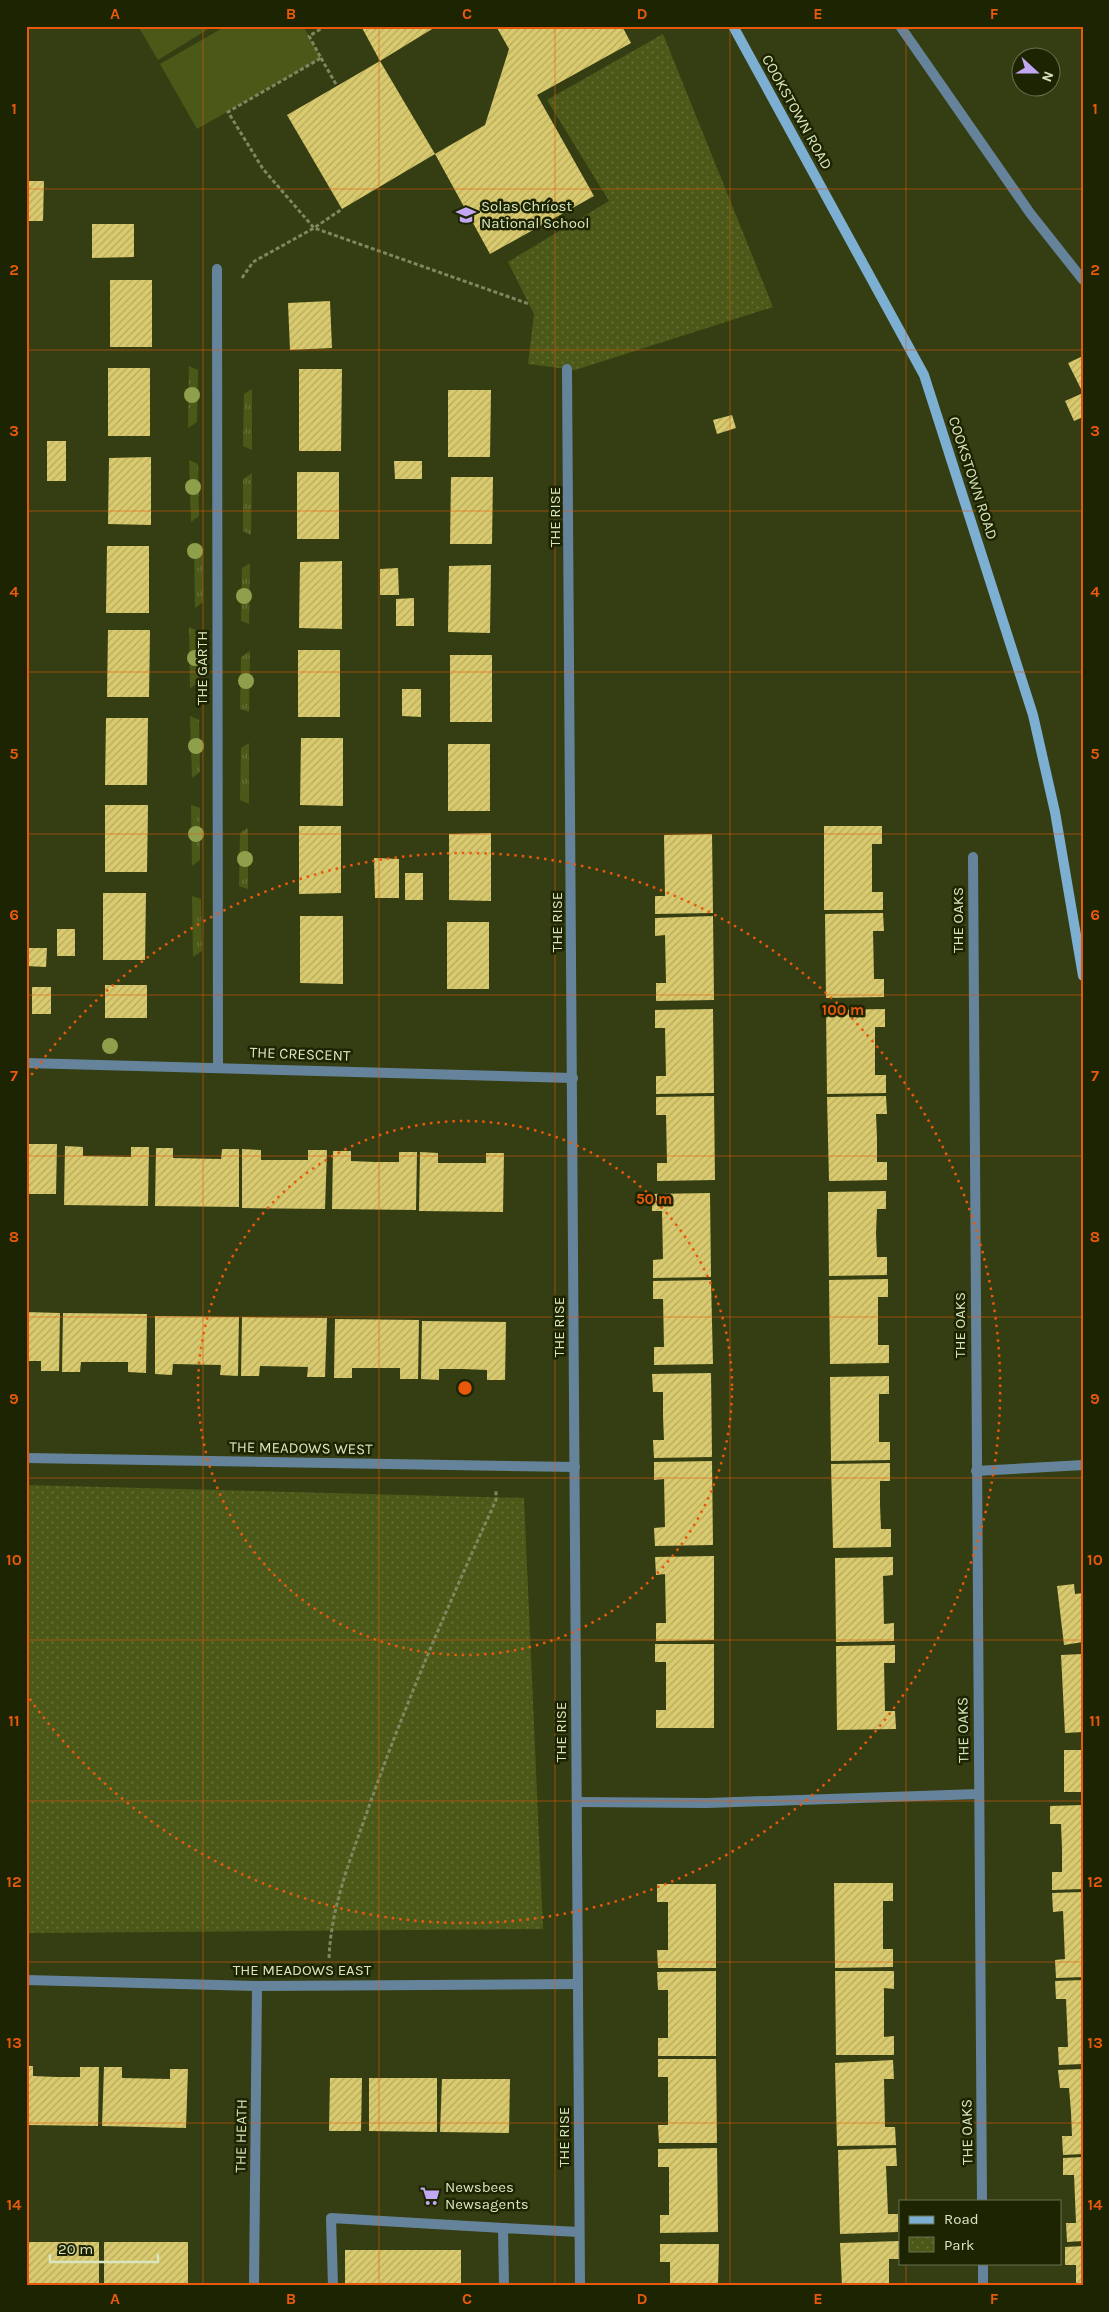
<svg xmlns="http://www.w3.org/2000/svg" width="1109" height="2312" font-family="Karla,sans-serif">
  <defs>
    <pattern id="grass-tufts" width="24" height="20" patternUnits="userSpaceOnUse" patternTransform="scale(1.25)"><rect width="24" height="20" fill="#4c5818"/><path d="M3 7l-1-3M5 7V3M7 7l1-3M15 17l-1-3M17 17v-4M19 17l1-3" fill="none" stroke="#657038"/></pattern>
    <pattern id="park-dots" width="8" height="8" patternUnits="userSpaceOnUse" patternTransform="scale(1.25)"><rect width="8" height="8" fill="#4c5818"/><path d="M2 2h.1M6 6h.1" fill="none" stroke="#657038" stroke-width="1.8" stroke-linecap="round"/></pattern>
    <pattern id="building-hatch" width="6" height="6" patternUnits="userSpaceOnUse" patternTransform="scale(1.25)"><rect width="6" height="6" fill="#daca6e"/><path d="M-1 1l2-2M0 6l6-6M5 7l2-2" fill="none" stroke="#b4a961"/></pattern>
  </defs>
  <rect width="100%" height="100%" fill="#353e12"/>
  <g fill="url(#grass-tufts)">
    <polygon points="189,366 198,370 197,422 188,428"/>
    <polygon points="252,389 252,450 243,446 244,394"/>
    <polygon points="189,460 198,464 199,516 191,522"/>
    <polygon points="252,473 251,535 243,531 243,479"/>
    <polygon points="194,547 203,550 203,602 195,608"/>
    <polygon points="250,563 249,624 241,621 242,568"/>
    <polygon points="189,627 198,631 199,683 190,688"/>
    <polygon points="250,651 249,712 240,709 241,657"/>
    <polygon points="190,716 199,720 200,772 192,778"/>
    <polygon points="249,743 249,804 240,800 241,748"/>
    <polygon points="191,805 200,808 200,860 192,866"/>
    <polygon points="248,828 248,889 239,886 240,833"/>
    <polygon points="192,896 201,899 202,951 193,957"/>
  </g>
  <g fill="url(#park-dots)">
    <polygon points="663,34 773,307 575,370 528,364 534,314 508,262 609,201 547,100"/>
    <polygon points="26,1485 524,1498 543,1929 26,1933"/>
  </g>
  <g fill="#4c5818">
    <polygon points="138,26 213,26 158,60"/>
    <polygon points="226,26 303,26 321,58 197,129 160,64"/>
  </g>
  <g fill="url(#building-hatch)">
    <polygon points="361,26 437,26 380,61"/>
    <polygon points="496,26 622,26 631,43 537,95 594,196 490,254 435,154 485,125 509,49"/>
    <polygon points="380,61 435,154 342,209 287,115"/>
    <polygon points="26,181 44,181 43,221 26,221"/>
    <polygon points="92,224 134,224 134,257 92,258"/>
    <rect x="110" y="280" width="42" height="67"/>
    <polygon points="330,301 332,348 290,350 288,303"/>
    <polygon points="1083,356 1083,417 1074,421 1065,401 1083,393 1068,363"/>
    <rect x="108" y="368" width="42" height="68"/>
    <polygon points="299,369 342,369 341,451 299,451"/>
    <polygon points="448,390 491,390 490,457 448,457"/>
    <polygon points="732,415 736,428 717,434 713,420"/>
    <rect x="47" y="441" width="19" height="40"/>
    <polygon points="151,457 151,525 108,524 109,458"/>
    <polygon points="394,461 422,461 422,479 395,479"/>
    <rect x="297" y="472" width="42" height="67"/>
    <polygon points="451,477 493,477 492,544 450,544"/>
    <polygon points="107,546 149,546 149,613 106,613"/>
    <polygon points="342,561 342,629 299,628 300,562"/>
    <polygon points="491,565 490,633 448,632 449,566"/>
    <polygon points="398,568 399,595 380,595 380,569"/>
    <polygon points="414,598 414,626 396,626 396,599"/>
    <polygon points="108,630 150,630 149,697 107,697"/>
    <rect x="298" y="650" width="42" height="67"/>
    <rect x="450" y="655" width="42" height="67"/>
    <polygon points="402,689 421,689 421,717 402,716"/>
    <polygon points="106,718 148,718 147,785 105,785"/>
    <polygon points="301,738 343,738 343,806 300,805"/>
    <rect x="448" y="744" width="42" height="67"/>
    <polygon points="105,805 148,805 147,872 105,872"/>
    <polygon points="299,826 341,826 341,893 299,894"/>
    <polygon points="824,826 882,826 882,844 872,844 872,892 883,892 883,910 824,910"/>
    <polygon points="491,833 491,901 449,900 449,834"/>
    <polygon points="712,834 713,913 655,914 655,896 665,896 664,835"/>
    <polygon points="374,858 399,859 399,898 375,898"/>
    <rect x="405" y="873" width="18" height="27"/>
    <polygon points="103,893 146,893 145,960 103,960"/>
    <polygon points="883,913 884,931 873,931 874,979 884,979 884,997 826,998 825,914"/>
    <polygon points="300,916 343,916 343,984 300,983"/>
    <polygon points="713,916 714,1000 656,1001 656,983 666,983 665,935 655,936 655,918"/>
    <rect x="447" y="922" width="42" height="67"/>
    <rect x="57" y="929" width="18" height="27"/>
    <polygon points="26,948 47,948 46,967 26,966"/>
    <rect x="105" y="985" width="42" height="33"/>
    <rect x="32" y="987" width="19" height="27"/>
    <polygon points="713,1009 714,1093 656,1094 656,1076 666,1076 665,1028 655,1028 655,1010"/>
    <polygon points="885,1009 885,1027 875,1027 875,1075 886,1075 886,1093 827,1094 826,1010"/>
    <polygon points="714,1096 715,1180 657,1181 657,1163 667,1163 666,1115 656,1115 656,1097"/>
    <polygon points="886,1096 887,1114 876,1114 877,1138 877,1162 887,1162 887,1180 829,1181 827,1097"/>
    <polygon points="26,1144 57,1144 56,1194 26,1194"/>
    <polygon points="65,1146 83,1147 83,1156 131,1157 131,1147 149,1147 148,1206 64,1205"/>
    <polygon points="156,1148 173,1148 173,1158 221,1159 222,1149 239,1149 239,1207 155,1206"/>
    <polygon points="242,1149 261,1150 261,1160 308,1160 308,1150 327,1150 325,1209 242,1208"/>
    <polygon points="333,1151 351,1151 351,1161 375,1162 399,1162 399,1152 417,1152 416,1210 332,1209"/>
    <polygon points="420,1152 438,1153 438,1163 486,1163 486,1153 504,1153 503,1212 419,1211"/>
    <polygon points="886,1191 886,1209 877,1209 876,1233 877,1257 887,1257 887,1275 829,1276 828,1192"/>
    <polygon points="710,1193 711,1277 653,1278 653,1260 663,1259 662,1211 652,1211 652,1194"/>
    <polygon points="888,1279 888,1297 878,1297 878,1345 889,1345 889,1363 830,1364 829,1280"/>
    <polygon points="711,1280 713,1364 654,1365 654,1347 664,1347 663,1299 653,1299 653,1281"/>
    <polygon points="26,1312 60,1313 59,1371 41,1371 41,1361 26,1361"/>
    <polygon points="63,1313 147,1314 146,1373 128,1372 128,1362 81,1362 80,1372 62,1372"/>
    <polygon points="155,1316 239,1317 238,1376 220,1375 221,1365 173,1364 172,1375 155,1374"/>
    <polygon points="242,1317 327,1318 325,1377 307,1377 308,1367 260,1366 259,1376 241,1376"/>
    <polygon points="335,1319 419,1320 418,1379 400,1379 400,1368 352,1368 352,1378 334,1378"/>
    <polygon points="422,1321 506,1322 505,1380 487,1380 487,1370 463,1369 439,1369 439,1380 421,1379"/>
    <polygon points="711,1373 712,1457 654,1458 653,1440 664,1440 663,1416 663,1392 653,1392 652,1374"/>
    <polygon points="889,1376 889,1394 879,1394 879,1442 890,1442 890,1460 831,1461 830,1377"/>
    <polygon points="712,1461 713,1545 655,1546 654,1528 665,1527 664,1479 654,1480 654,1462"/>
    <polygon points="890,1463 890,1481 880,1481 880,1505 881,1529 891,1529 891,1547 833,1548 831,1464"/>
    <polygon points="714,1556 714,1640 656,1641 656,1623 666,1623 665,1574 656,1575 655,1557"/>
    <polygon points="893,1557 893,1575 883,1576 884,1624 894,1623 894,1641 836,1642 835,1558"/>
    <polygon points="1074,1584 1075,1594 1083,1593 1083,1642 1064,1645 1057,1586"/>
    <polygon points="655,1644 714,1644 714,1728 656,1728 656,1710 666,1710 666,1662 655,1662"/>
    <polygon points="895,1645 895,1663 884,1663 885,1711 895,1711 896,1729 837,1730 836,1646"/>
    <polygon points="1083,1654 1083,1732 1065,1733 1061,1655"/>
    <rect x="1064" y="1750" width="19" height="42"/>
    <polygon points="1083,1805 1083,1889 1052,1890 1052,1872 1062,1872 1062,1848 1061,1824 1050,1824 1050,1806"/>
    <polygon points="834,1883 893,1883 893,1901 883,1901 883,1949 893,1949 893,1967 835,1968"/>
    <polygon points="657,1884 716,1884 716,1968 658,1968 657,1950 668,1950 668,1902 657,1902"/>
    <polygon points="1083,1892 1083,1977 1056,1978 1055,1960 1065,1959 1063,1911 1053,1912 1052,1893"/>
    <polygon points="716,1971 716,2056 658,2056 658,2038 668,2038 668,1990 658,1990 657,1972"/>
    <polygon points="835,1971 894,1971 894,1989 884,1988 884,2037 894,2036 894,2055 836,2055"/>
    <polygon points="1083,1980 1083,2064 1059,2065 1058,2047 1068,2047 1066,1999 1056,1999 1055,1981"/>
    <polygon points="658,2059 716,2059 717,2143 659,2143 658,2125 668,2125 668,2077 658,2077"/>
    <polygon points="893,2060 894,2079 884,2079 885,2127 895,2127 896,2145 837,2146 835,2063"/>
    <polygon points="26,2066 33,2066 33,2076 57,2077 80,2077 80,2067 99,2067 98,2126 26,2125"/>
    <polygon points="104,2067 122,2067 122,2078 170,2079 170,2069 188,2069 186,2128 102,2126"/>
    <polygon points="1083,2069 1083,2154 1063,2155 1062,2136 1072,2136 1071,2112 1069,2088 1060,2088 1058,2070"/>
    <polygon points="330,2078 362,2078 361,2131 329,2131"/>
    <polygon points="369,2078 437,2078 437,2132 369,2131"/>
    <polygon points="442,2079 510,2079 509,2133 440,2132"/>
    <polygon points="717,2148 718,2232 660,2233 660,2215 669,2215 669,2167 658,2167 658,2149"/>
    <polygon points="896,2148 897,2166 886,2166 888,2214 898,2214 898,2232 840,2234 838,2150"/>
    <polygon points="1083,2157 1083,2241 1067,2242 1066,2223 1076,2223 1074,2175 1063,2175 1063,2158"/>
    <polygon points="899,2241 899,2259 889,2259 889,2286 842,2286 840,2243"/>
    <rect x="26" y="2242" width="73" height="44"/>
    <rect x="104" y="2242" width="84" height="44"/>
    <polygon points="660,2244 719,2244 718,2286 670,2286 670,2262 660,2262"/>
    <polygon points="1083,2246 1083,2286 1076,2286 1076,2265 1065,2265 1065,2247"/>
    <rect x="345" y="2250" width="116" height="36"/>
  </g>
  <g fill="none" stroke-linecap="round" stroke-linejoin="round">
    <g stroke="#7e885e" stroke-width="3" stroke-dasharray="4 2.5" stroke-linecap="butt">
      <polyline points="326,26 309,36 321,58 228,112 263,169 314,228 529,304"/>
      <polyline points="321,58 337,86"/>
      <polyline points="242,278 253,262 314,228 342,209"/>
      <path d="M329,1958C331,1907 350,1860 367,1812C404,1706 449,1603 496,1500V1489"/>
    </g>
    <g stroke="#65849b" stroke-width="10">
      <polyline points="900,26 1030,213 1083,280"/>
      <polyline points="333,2286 331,2218 503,2228"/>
      <polyline points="504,2286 503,2228 579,2232"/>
    </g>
    <g stroke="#65849b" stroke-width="10">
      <polyline points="217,269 218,1066"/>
      <polyline points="567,369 580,2286"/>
      <polyline points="973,857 982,2201"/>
      <polyline points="26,1063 573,1078"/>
      <polyline points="26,1458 575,1467"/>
      <polyline points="976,1471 1083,1465"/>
      <polyline points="577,1802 707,1803 979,1794"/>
      <polyline points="26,1980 257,1986 578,1984"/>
      <polyline points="983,2263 983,2286"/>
      <polyline points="254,2286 257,1986"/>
    </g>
    <polyline stroke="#7cafd2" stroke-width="10" points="733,26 924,375 1033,715 1055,812 1083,976"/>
  </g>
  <g fill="#8ea04c">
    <circle cx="192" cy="395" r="8"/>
    <circle cx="193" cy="487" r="8"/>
    <circle cx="195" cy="551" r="8"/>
    <circle cx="244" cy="596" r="8"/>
    <circle cx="195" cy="658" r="8"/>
    <circle cx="246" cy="681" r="8"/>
    <circle cx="196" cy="746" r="8"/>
    <circle cx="196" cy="834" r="8"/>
    <circle cx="245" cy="859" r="8"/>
    <circle cx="110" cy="1046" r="8"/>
  </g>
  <path fill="none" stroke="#e8590c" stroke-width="1" stroke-opacity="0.55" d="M203,26V2286M379,26V2286M555,26V2286M730,26V2286M906,26V2201M26,189H1083M26,350H1083M26,511H1083M26,672H1083M26,834H1083M26,995H1083M26,1156H1083M26,1317H1083M26,1478H1083M26,1640H1083M26,1801H1083M26,1962H1083M26,2123H1083M906,2263V2286"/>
  <g fill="none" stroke="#e8590c" stroke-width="2.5" stroke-dasharray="2.5 5">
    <circle cx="465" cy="1388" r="267"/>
    <path d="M27 1081A535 535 0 1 1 27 1695"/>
  </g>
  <defs>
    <symbol id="school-bare" viewBox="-9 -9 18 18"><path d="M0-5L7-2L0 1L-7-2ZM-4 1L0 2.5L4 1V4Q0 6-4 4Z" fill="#c2a8f3" stroke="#1d2402" stroke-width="2.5" paint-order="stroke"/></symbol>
    <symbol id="supermarket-bare" viewBox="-9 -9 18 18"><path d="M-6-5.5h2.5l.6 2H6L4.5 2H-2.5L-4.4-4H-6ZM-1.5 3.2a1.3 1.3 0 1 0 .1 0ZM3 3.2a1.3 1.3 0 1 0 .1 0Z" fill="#c2a8f3" stroke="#1d2402" stroke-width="2.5" paint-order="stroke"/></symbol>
  </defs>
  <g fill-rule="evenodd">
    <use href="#school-bare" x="452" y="201" width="28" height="28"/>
    <use href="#supermarket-bare" x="416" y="2182" width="28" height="28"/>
  </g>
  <g text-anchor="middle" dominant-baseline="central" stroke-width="5" stroke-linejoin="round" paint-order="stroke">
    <g font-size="15" fill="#dae5bd" stroke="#1d2402">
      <text transform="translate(797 112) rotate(61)">COOKSTOWN ROAD</text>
      <text transform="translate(973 478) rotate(72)">COOKSTOWN ROAD</text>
      <text transform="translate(555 517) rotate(-90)">THE RISE</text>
      <text transform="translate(202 668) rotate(-90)">THE GARTH</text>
      <text transform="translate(958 920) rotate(-90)">THE OAKS</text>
      <text transform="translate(557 922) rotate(-90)">THE RISE</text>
      <text transform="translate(300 1054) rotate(2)">THE CRESCENT</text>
      <text transform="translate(960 1325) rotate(-90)">THE OAKS</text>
      <text transform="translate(559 1327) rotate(-90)">THE RISE</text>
      <text transform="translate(301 1448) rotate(1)">THE MEADOWS WEST</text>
      <text transform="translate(963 1730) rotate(-91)">THE OAKS</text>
      <text transform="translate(561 1732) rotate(-90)">THE RISE</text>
      <text x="302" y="1970">THE MEADOWS EAST</text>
      <text transform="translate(967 2132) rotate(-91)">THE OAKS</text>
      <text transform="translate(241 2136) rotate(-89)">THE HEATH</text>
      <text transform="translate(564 2137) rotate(-90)">THE RISE</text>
    </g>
    <g font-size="15" fill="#dae5bd" stroke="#1d2402" text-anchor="start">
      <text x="481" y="206">Solas Chríost<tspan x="481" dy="17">National School</tspan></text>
      <text x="445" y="2187">Newsbees<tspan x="445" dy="17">Newsagents</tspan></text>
    </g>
  </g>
  <circle cx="465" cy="1388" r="8" fill="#e8590c" stroke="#1d2402" stroke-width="2.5"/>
  <g font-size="15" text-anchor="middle" font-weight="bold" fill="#e8590c" stroke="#1d2402" stroke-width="5" stroke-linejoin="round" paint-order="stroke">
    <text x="843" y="1015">100 m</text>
    <text x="654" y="1204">50 m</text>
  </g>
  <rect width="1109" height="2312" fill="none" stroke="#1d2402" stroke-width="55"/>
  <rect x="899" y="2200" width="162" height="65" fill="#1d2402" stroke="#69714d"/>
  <rect x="909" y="2216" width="25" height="8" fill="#7cafd2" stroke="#69714d"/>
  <text x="944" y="2224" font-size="15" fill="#dae5bd">Road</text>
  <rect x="909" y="2237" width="25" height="15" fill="url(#park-dots)" stroke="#69714d"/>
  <text x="944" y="2250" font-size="15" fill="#dae5bd">Park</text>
  <g transform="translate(1036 72) rotate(111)"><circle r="24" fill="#1d2402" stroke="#69714d"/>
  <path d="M0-4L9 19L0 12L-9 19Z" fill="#c2a8f3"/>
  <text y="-8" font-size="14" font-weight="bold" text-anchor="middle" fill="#dae5bd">N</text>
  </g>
  <path d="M50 2254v8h108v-8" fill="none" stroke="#dae5bd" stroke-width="2.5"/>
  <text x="58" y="2254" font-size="15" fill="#dae5bd" stroke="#1d2402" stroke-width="4" paint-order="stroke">20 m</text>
  <rect x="28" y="28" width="1054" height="2256" fill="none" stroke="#e8590c" stroke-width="2"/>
  <g font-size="16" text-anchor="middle" font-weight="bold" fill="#e8590c">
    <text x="115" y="19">A</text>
    <text x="291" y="19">B</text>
    <text x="467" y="19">C</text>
    <text x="642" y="19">D</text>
    <text x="818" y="19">E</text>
    <text x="994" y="19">F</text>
    <text x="14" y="114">1</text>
    <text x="1095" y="114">1</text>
    <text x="14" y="275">2</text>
    <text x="1095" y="275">2</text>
    <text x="14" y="436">3</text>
    <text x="1095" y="436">3</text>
    <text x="14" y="597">4</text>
    <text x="1095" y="597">4</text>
    <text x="14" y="759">5</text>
    <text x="1095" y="759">5</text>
    <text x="14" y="920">6</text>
    <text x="1095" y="920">6</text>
    <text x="14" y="1081">7</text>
    <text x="1095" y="1081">7</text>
    <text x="14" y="1242">8</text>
    <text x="1095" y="1242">8</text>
    <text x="14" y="1404">9</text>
    <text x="1095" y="1404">9</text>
    <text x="14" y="1565">10</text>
    <text x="1095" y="1565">10</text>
    <text x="14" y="1726">11</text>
    <text x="1095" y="1726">11</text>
    <text x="14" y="1887">12</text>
    <text x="1095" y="1887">12</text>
    <text x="14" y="2048">13</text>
    <text x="1095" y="2048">13</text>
    <text x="14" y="2210">14</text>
    <text x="1095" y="2210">14</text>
    <text x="115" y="2304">A</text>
    <text x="291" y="2304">B</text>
    <text x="467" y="2304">C</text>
    <text x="642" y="2304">D</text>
    <text x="818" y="2304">E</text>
    <text x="994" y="2304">F</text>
  </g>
</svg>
